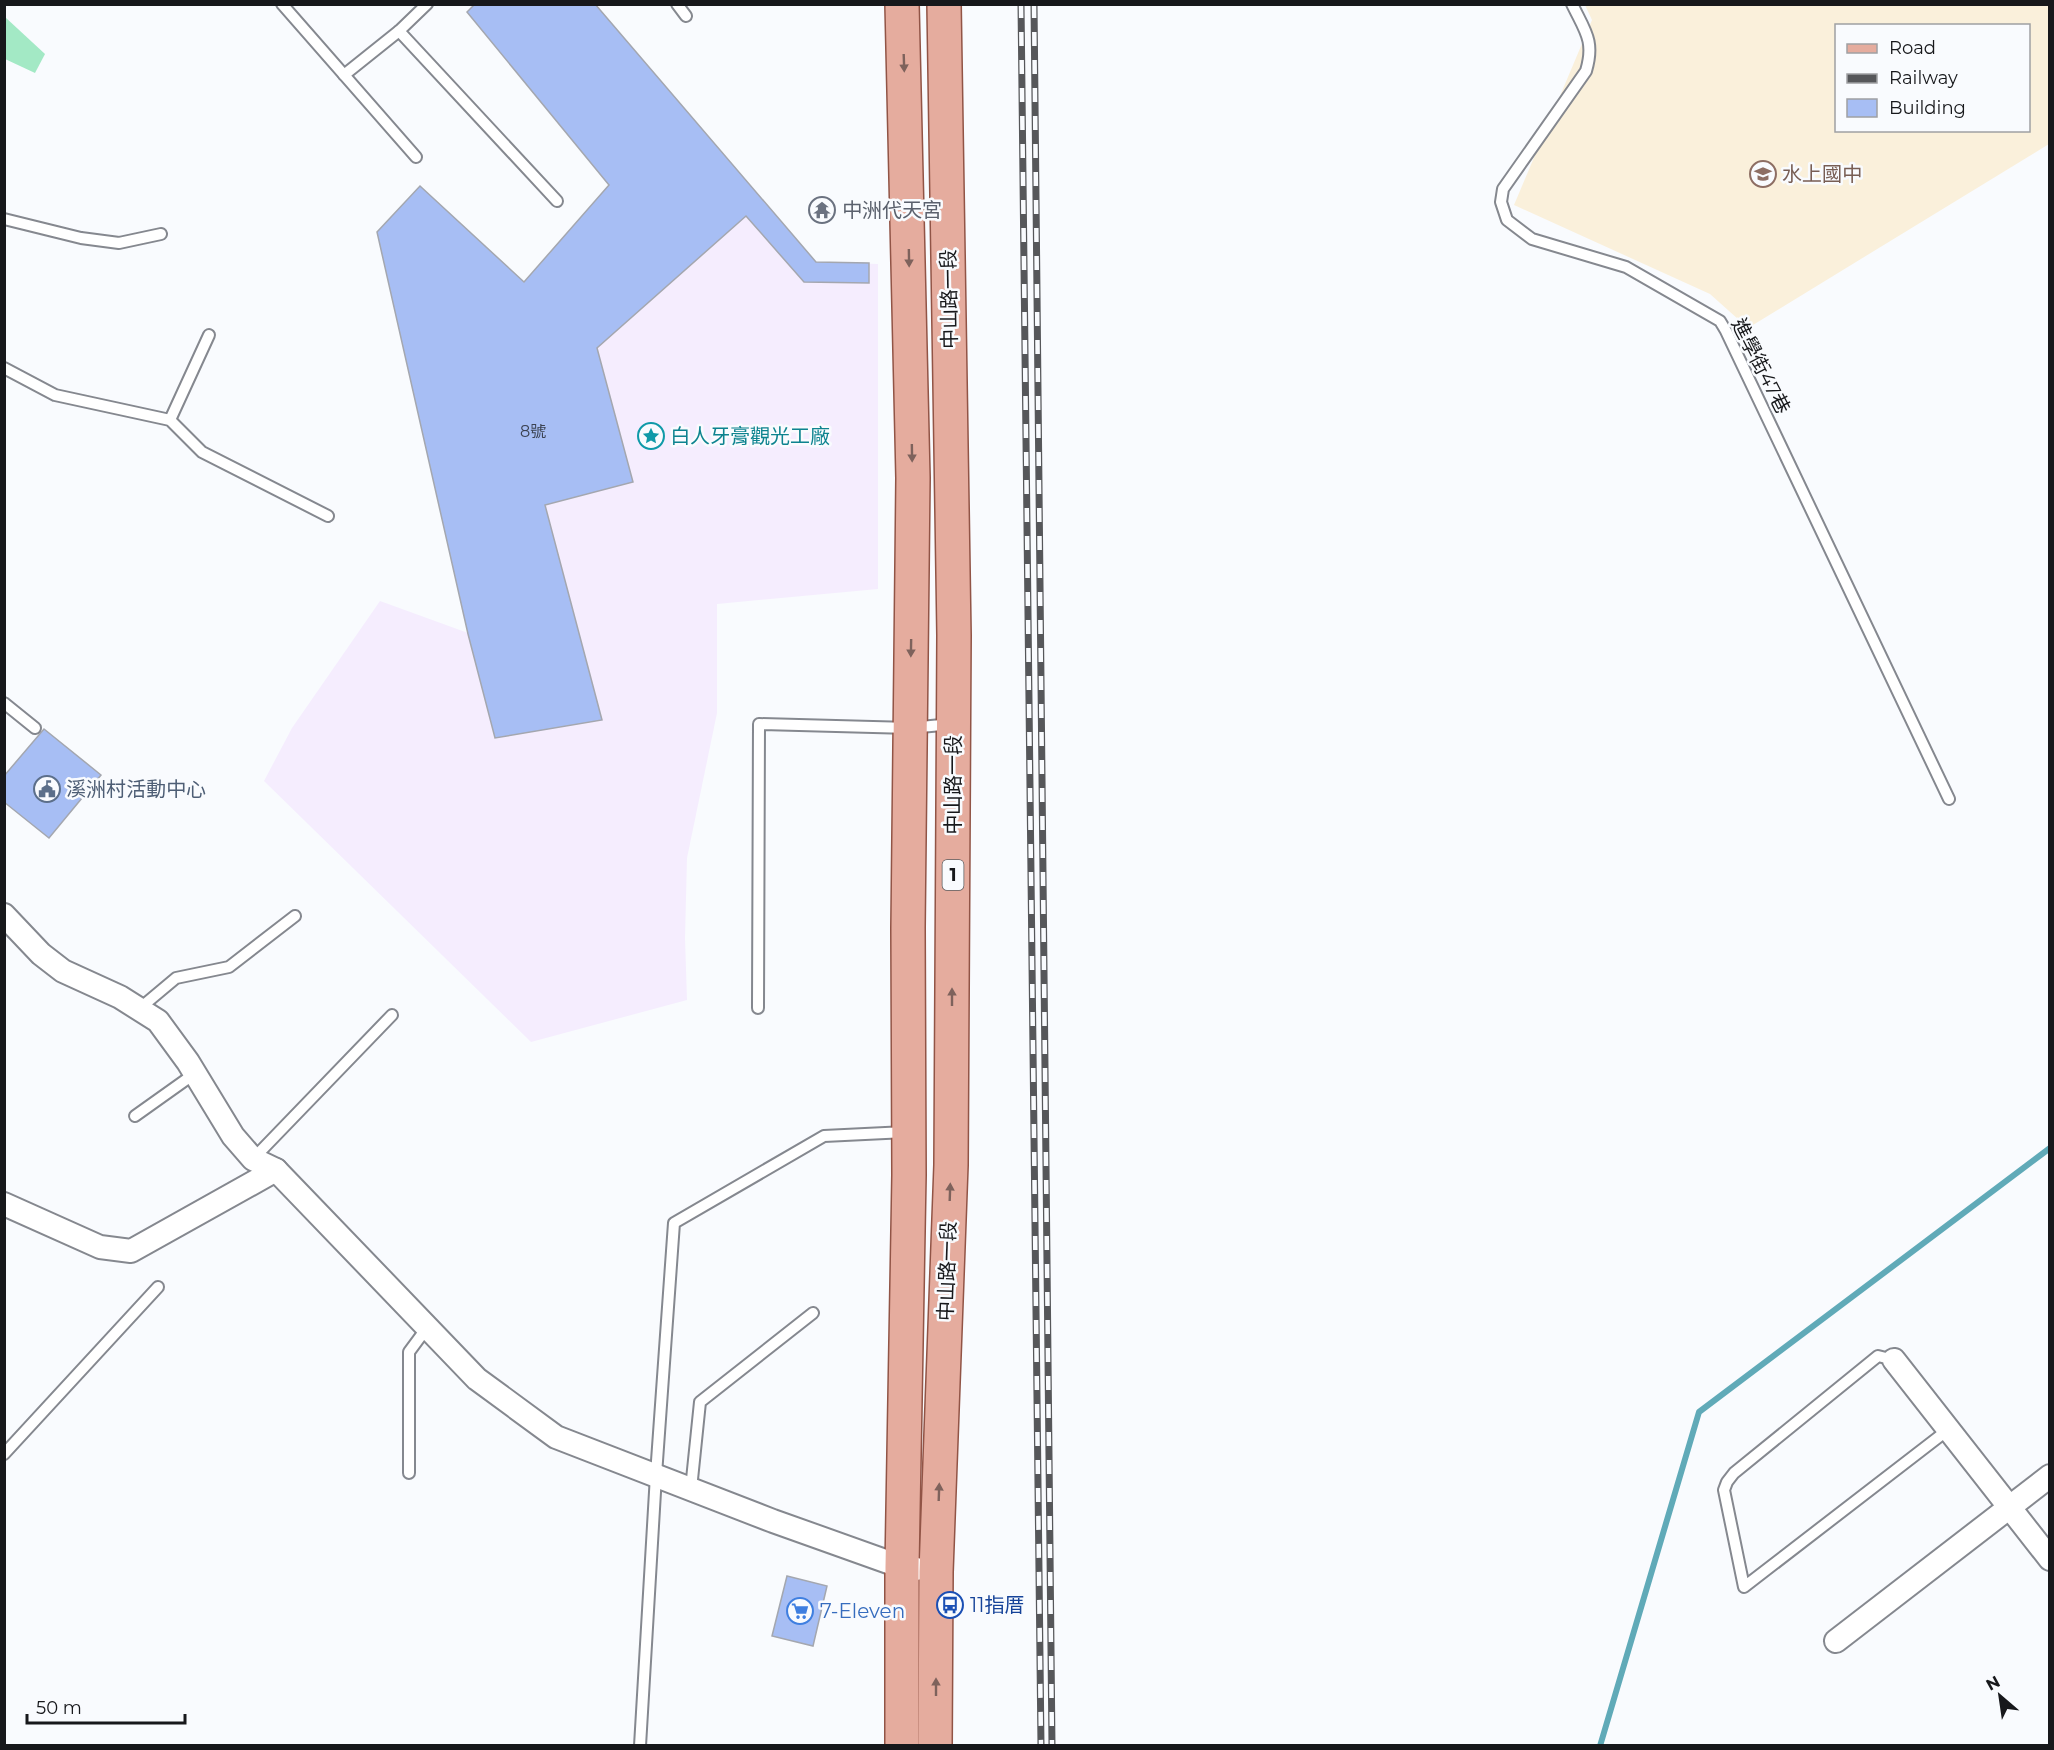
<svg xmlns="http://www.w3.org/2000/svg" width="2054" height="1750" font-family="Montserrat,'Noto Sans TC',sans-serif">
  <rect width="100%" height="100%" fill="#f9fbfe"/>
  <polygon fill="#f5edfe" points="475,5 816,262 878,264 878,589 717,604 717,713 687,858 685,938 687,1000 531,1042 264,781 292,728 380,601 468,633 377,232 420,186 524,282 609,185 467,12"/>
  <path fill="#faf0db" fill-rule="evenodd" d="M1585,5H2049V144L1748,328L1710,294L1514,205L1592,20ZM1836,26H2028V130H1836Z"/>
  <polygon fill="#a3e9c5" points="5,17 45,54 35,73 5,59"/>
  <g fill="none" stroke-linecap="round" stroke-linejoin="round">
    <polyline stroke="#60aab8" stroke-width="6" points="1600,1746 1699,1412 2050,1148"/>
  </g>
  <g fill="#a7bef4" stroke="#a4a7af" stroke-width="1.5">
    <polygon points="475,4 595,4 816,262 869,263 869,283 804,282 746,216 597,348 633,482 545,505 602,720 495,738 468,634 377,232 420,186 524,282 609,185 467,12"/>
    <polygon points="44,729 101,775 49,838 4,802 4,776"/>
    <polygon points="787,1576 827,1586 813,1646 772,1636"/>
  </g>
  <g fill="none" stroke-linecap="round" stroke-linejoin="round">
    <defs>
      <g id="lane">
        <polyline points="282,4 416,157"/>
        <polyline points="427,4 399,31 557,201"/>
        <polyline points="677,4 686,16"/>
        <path d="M1572,4C1585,31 1595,41 1586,71L1503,189L1501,202L1507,220L1532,239L1626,267L1720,321L1726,331L1949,799"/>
        <polyline points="344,75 399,31"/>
        <polyline points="4,219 81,238 119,243 161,234"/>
        <polyline points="4,368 55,395 170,420 202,452 328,516"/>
        <polyline points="170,420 209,335"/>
        <polyline points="4,703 35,728"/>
        <polyline points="758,1008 759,724 910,728 952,724"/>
        <polyline points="139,1009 176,978 229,967 295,916"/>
        <polyline points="135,1116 194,1074"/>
        <polyline points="253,1159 392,1015"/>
        <polyline points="1894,1360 1878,1356 1734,1473 1727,1482 1724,1490 1744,1587 1949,1429"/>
        <polyline points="4,1454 158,1287"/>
        <polyline points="409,1473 409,1352 426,1329"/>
        <polyline points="691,1489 700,1402 813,1313"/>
        <polyline points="640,1746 656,1475 674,1223 824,1136 906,1132"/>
      </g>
      <g id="street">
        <polyline points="4,915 41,954 63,971 120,997 158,1021 188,1062 233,1136 253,1159 276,1170 477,1379 556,1437 773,1521 902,1567 916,1569"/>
        <polyline points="4,1204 100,1247 131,1251 276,1170"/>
        <polyline points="1894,1360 2050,1559"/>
        <polyline points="1836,1641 2050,1476"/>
      </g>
      <g id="primary">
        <polyline points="902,1746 902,1567 909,1175 908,928 913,478 902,4"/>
        <polyline points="935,1746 936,1572 951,1165 954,635 944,4"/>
      </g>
    </defs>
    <use href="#lane" stroke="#85888f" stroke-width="14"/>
    <use href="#street" stroke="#85888f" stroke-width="26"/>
    <use href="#primary" stroke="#915446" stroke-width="36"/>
    <use href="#lane" stroke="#fff" stroke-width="10"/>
    <use href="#street" stroke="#fff" stroke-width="22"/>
    <use href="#primary" stroke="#e5ac9e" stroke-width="33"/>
    <defs>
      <g id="rail">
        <polyline points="1021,4 1041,1746"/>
        <polyline points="1034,4 1052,1746"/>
      </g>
    </defs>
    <use href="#rail" stroke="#56575a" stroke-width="7"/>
    <use href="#rail" stroke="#f9fbfe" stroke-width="4.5" stroke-dasharray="14" stroke-linecap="butt"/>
  </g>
  <defs><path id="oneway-solid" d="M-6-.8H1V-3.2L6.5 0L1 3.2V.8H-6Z" transform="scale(1.5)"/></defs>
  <g fill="#7e625c">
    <use href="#oneway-solid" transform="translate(904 63) rotate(88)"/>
    <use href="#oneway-solid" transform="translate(909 258) rotate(89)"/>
    <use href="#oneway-solid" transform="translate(912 453) rotate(89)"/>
    <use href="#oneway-solid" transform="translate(911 648) rotate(91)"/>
    <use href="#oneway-solid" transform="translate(952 997) rotate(-90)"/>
    <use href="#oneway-solid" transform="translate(950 1192) rotate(-88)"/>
    <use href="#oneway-solid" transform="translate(939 1492) rotate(-88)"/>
    <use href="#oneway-solid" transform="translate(936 1687) rotate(-90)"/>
  </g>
  <defs>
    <symbol id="school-ring" viewBox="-11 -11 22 22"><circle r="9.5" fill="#f9fbfe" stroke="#8d6e63" stroke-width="1.5"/><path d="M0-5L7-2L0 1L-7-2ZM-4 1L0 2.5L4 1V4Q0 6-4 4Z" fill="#8d6e63"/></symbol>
    <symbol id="temple-ring" viewBox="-11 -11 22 22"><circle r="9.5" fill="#f9fbfe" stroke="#6b7280" stroke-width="1.5"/><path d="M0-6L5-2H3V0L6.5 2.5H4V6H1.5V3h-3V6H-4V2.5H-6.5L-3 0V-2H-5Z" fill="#6b7280"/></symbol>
    <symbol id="sight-ring" viewBox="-11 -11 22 22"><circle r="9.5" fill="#f9fbfe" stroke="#0f9aa8" stroke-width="1.5"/><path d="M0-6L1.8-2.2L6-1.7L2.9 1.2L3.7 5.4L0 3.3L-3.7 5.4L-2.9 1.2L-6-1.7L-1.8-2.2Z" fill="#0f9aa8"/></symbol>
    <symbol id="civic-ring" viewBox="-11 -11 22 22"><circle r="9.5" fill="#f9fbfe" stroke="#5c6f8a" stroke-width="1.5"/><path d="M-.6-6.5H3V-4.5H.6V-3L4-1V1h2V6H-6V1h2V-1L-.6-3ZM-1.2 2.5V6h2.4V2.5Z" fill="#5c6f8a"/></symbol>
    <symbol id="bus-ring" viewBox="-11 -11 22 22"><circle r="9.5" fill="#f9fbfe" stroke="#1a4fb4" stroke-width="1.5"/><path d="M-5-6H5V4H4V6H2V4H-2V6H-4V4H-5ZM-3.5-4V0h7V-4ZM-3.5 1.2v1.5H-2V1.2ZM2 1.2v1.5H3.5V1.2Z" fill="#1a4fb4"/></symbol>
    <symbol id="supermarket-ring" viewBox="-11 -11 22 22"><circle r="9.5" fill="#f9fbfe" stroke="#3f7fe0" stroke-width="1.5"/><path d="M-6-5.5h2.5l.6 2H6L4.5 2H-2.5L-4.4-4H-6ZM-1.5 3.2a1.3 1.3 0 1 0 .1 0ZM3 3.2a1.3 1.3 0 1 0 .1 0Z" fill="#3f7fe0"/></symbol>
  </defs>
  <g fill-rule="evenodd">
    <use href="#school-ring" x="1748" y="159" width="30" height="30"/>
    <use href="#temple-ring" x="807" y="195" width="30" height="30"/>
    <use href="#sight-ring" x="636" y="421" width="30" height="30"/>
    <use href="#civic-ring" x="32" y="774" width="30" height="30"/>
    <use href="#bus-ring" x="935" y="1590" width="30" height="30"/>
    <use href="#supermarket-ring" x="785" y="1596" width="30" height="30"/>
  </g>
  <g text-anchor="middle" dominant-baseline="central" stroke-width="5" stroke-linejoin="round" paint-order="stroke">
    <g font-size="16" fill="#3b4251">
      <text x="533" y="431">8號</text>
    </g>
    <rect fill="#f9fbfe" stroke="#5b5c5f" stroke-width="1.5" x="942.5" y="860" width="21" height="30" rx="4.5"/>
    <g font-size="18" font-weight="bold" fill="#17181b">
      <text x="953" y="875">1</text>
    </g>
    <g font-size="20" fill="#785e54" stroke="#f9fbfe" text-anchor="start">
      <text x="1782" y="174">水上國中</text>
    </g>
    <g font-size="20" fill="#5b616d" stroke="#f9fbfe" text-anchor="start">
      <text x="842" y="210">中洲代天宮</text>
    </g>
    <g font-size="20" fill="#17181b" stroke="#f9fbfe">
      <text transform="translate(949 299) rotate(-91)">中山路一段</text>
      <text transform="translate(1761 366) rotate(63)">進學街47巷</text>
      <text transform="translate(953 785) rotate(-90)">中山路一段</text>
      <text transform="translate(947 1271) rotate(-88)">中山路一段</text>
    </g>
    <g font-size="20" fill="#0d838f" stroke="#f9fbfe" text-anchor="start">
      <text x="670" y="436">白人牙膏觀光工廠</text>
    </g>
    <g font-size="20" fill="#4e5e75" stroke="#f9fbfe" text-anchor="start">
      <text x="66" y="789">溪洲村活動中心</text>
    </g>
    <g font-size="20" fill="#164399" stroke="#f9fbfe" text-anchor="start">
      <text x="970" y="1605">11指厝</text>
    </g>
    <g font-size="20" fill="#366cbe" stroke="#f9fbfe" text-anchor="start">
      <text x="820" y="1611">7-Eleven</text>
    </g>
  </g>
  <rect width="2054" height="1750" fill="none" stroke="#17181b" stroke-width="12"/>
  <rect x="1835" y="24" width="195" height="108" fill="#f9fbfe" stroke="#9fa0a3" stroke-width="1.5"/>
  <rect x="1847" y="44" width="30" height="9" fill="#e5ac9e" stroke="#9fa0a3" stroke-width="1.5"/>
  <text x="1889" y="54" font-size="18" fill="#17181b">Road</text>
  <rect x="1847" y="74" width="30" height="9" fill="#56575a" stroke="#9fa0a3" stroke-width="1.5"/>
  <text x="1889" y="84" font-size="18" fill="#17181b">Railway</text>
  <rect x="1847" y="99" width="30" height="18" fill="#a7bef4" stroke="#9fa0a3" stroke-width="1.5"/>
  <text x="1889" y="114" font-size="18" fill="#17181b">Building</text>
  <g transform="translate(2000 1696) rotate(331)" stroke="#f9fbfe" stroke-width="4.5" paint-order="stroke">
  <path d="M0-4.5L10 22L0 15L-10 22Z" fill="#17181b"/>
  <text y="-9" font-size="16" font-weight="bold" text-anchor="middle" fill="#17181b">N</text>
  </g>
  <path d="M27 1714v9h158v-9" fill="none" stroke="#17181b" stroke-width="3"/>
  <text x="36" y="1714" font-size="18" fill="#17181b" stroke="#f9fbfe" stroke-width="4.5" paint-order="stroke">50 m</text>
</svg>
